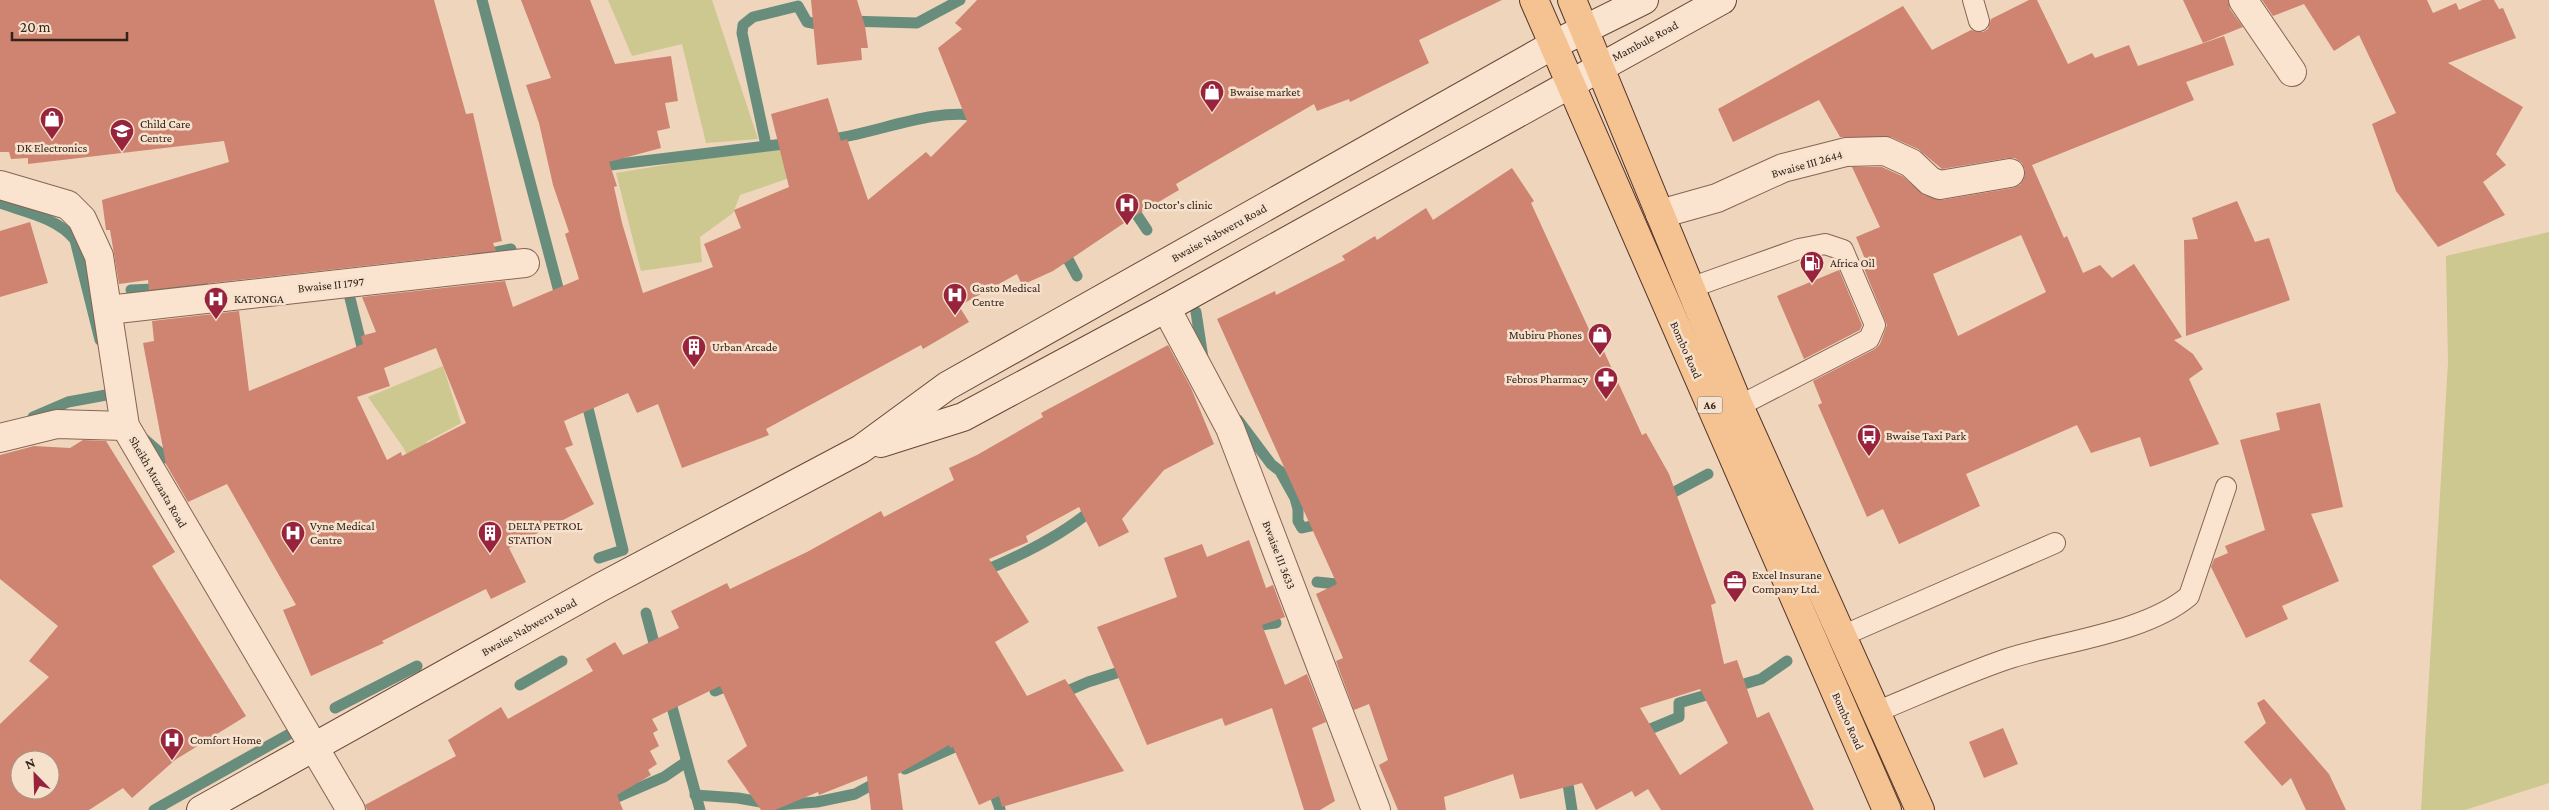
<svg xmlns="http://www.w3.org/2000/svg" width="2549" height="810" font-family="'Crimson Pro',serif">
  <rect width="100%" height="100%" fill="#efd5bc"/>
  <g fill="#cdc790">
    <polygon points="608,0 712,0 758,139 706,143 682,44 632,56"/>
    <polygon points="786,145 795,176 740,195 733,213 700,237 702,262 641,271 616,173"/>
    <polygon points="2549,232 2549,783 2465,810 2421,810 2448,363 2446,256"/>
    <polygon points="443,366 461,423 426,442 430,468 430,502 403,447 368,397"/>
  </g>
  <g fill="none" stroke-linecap="round" stroke-linejoin="round">
    <g stroke="#688d7c" stroke-width="11">
      <polyline points="482,0 562,303"/>
      <polyline points="848,21 917,23 960,0"/>
      <path d="M825,140C874,135 931,107 979,116"/>
      <polyline points="766,145 742,33 743,25 753,17 798,6 807,22 817,24 827,21"/>
      <polyline points="594,167 792,143"/>
      <path d="M0,203C25,212 58,218 75,240L100,340"/>
      <polyline points="1129,203 1147,230"/>
      <polyline points="1062,248 1077,276"/>
      <polyline points="477,256 511,249"/>
      <polyline points="346,282 365,359"/>
      <polyline points="131,290 204,287"/>
      <polyline points="1196,312 1203,358"/>
      <polyline points="585,396 623,550 599,558"/>
      <polyline points="33,417 68,402 117,393"/>
      <polyline points="1238,420 1271,464 1280,471 1295,498 1298,509 1298,521 1302,528 1325,523"/>
      <polyline points="144,439 166,458 177,454"/>
      <polyline points="1663,498 1708,474"/>
      <path d="M981,572C1020,556 1062,536 1095,507"/>
      <polyline points="1317,582 1336,584 1348,593"/>
      <polyline points="646,613 657,654"/>
      <polyline points="1254,626 1276,623"/>
      <polyline points="520,685 562,661"/>
      <polyline points="715,691 734,683"/>
      <polyline points="1058,695 1088,682 1129,669"/>
      <polyline points="669,696 700,810"/>
      <polyline points="335,708 417,666"/>
      <polyline points="1638,734 1679,717 1679,703 1761,679 1787,661"/>
      <polyline points="905,769 966,742"/>
      <polyline points="1566,771 1572,810"/>
      <polyline points="991,784 1000,809"/>
      <polyline points="695,795 738,798 777,805 817,802 855,794 881,780"/>
      <polyline points="154,810 293,732"/>
      <polyline points="587,810 664,777 686,762"/>
    </g>
  </g>
  <g fill="#ce8470" fill-rule="evenodd">
    <polygon points="0,0 434,0 466,114 473,113 502,241 493,243 496,251 149,290 148,280 119,284 110,230 106,230 102,200 229,162 224,141 28,164 28,158 11,159 9,152 0,152"/>
    <path d="M521,0H590L615,64L671,56L678,101L665,103L670,128L657,131L661,148L609,162L617,186L614,187L622,223L643,293L713,267L704,244L741,228L734,210L789,187L771,114L828,98L841,141L847,139L868,200L926,152L931,157L967,121L938,48L962,29L955,23L977,0H1502L1419,40L1429,63L1350,102L1349,99L1317,111L1314,104L1176,184L1179,190L1133,217L1053,271L1022,285L1017,274L959,306L969,322L923,349L921,345L766,429L769,435L682,468L658,404L637,413L628,393L564,421L573,445L565,448L594,504L509,548L526,582L491,599L486,589L382,641L384,643L311,676L283,610L296,605L227,484L188,502L166,464L143,343L154,341L152,321L239,311L249,391L363,344L361,336L376,332L362,297L505,281L513,307L579,279L565,234L569,232L553,185L539,123L526,85L551,78ZM436,348L466,423L402,456L401,452L387,460L357,397L390,386L384,368Z"/>
    <polygon points="811,0 857,0 865,26 868,48 861,48 862,60 817,65"/>
    <path d="M2029,0H2037L2068,64L2092,53L2095,58L2129,45L2138,66L2224,36L2234,65L2186,82L2194,100L2032,165L2064,238L2067,236L2083,273L2100,265L2112,278L2134,264L2182,337L2174,340L2193,354L2203,369L2189,379L2219,444L2150,467L2140,437L2091,453L2077,425L1966,474L1980,506L1899,544L1883,509L1867,517L1818,405L1822,403L1813,381L1875,349L1880,344L1887,325L1861,261L1865,259L1856,237L1880,227L1852,167H1882L1902,176L1924,195L1942,200L2013,188L2020,185L2024,179L2025,170L2022,163L2015,158H2008L1942,169L1918,149L1891,137H1840L1819,100L1733,142L1718,109L1903,6L1932,50L1971,30L1983,32L1988,29L1991,19ZM2021,235L2046,292L1958,336L1933,274Z"/>
    <polygon points="2183,0 2228,0 2230,9 2243,27 2203,43"/>
    <polygon points="2262,0 2427,0 2433,13 2456,3 2459,10 2482,0 2494,0 2499,9 2503,8 2516,38 2448,63 2523,107 2496,154 2506,165 2483,182 2505,215 2438,247 2396,191 2372,124 2396,113 2359,35 2334,51 2304,4 2273,16"/>
    <path d="M1512,168L1534,201L1531,203L1598,349L1602,347L1642,435L1646,433L1669,474L1716,603L1711,605L1724,664L1737,660L1757,718L1769,712L1814,810H1661L1648,789L1635,797L1632,791L1596,810L1582,783L1520,799L1513,774L1444,797L1446,810H1398L1379,765L1388,760L1369,704L1354,710L1336,661L1343,658L1316,594L1337,584L1217,319L1275,291L1276,295L1345,260L1342,256L1375,236L1377,240L1426,208L1433,220ZM1700,689L1728,743L1680,775L1640,708Z"/>
    <polygon points="2237,201 2255,242 2269,238 2290,300 2186,336 2184,240 2198,239 2192,218"/>
    <polygon points="30,222 48,283 0,297 0,231"/>
    <polygon points="1839,270 1862,325 1860,330 1804,359 1777,296"/>
    <polygon points="1168,345 1191,388 1214,444 1164,470 1122,519 1129,532 1099,547 1079,507 1026,536 1028,542 989,559 1029,622 995,642 1027,696 1065,679 1124,771 1002,807 999,796 979,805 953,747 950,748 949,745 898,774 903,810 871,810 867,776 819,795 818,792 775,810 761,810 727,761 747,746 720,686 652,719 658,730 653,733 659,746 650,751 657,764 648,770 651,775 617,795 623,810 367,810 365,805 456,756 448,740 501,707 508,719 593,671 586,659 615,642 623,655 679,628 671,611 727,583 730,589 807,552 881,511 884,517 954,480 949,468 977,455 1043,417 1041,413"/>
    <polygon points="2320,403 2343,507 2311,514 2339,581 2282,606 2288,619 2246,638 2211,567 2214,559 2228,553 2225,546 2265,530 2240,440 2280,430 2276,413"/>
    <path d="M83,440L106,441L175,552L152,566L246,716L175,760L132,798L123,788L89,810H0V724L49,677L29,661L58,626L0,579V455L34,446L70,448ZM20,760H50V790H20Z"/>
    <polygon points="1249,540 1266,588 1273,585 1285,617 1262,625 1285,685 1307,674 1326,722 1312,728 1335,801 1320,810 1304,810 1272,708 1225,726 1222,718 1147,745 1097,627 1177,597 1164,558 1202,544 1207,557"/>
    <polygon points="2264,699 2329,774 2346,810 2306,810 2291,778 2282,786 2244,742 2266,723 2257,703"/>
    <polygon points="2003,728 2018,764 1984,778 1969,742"/>
  </g>
  <g fill="none" stroke-linecap="round" stroke-linejoin="round">
    <defs>
      <g id="lane">
        <polyline points="1973,0 1979,21"/>
        <polyline points="1690,288 1799,249 1825,244 1843,250 1875,325 1869,339 1739,406"/>
        <polyline points="1842,636 2055,543"/>
        <path d="M1876,712C1920,694 1963,674 2007,659C2062,641 2145,633 2189,596L2226,487"/>
      </g>
      <g id="street">
        <polyline points="2243,0 2292,72"/>
        <polyline points="0,185 68,205 82,219 99,256 125,426 351,810"/>
        <polyline points="1660,214 1717,198 1783,168 1846,152 1885,151 1911,163 1930,181 1940,185 2010,173"/>
        <polyline points="1166,308 1230,428 1376,810"/>
        <polyline points="108,310 525,263"/>
        <polyline points="0,438 57,424 125,426"/>
      </g>
      <g id="secondary">
        <polyline points="881,443 963,417 1166,308 1722,0"/>
        <polyline points="201,810 601,587 861,449 947,386 1553,45 1644,0"/>
      </g>
      <g id="primary">
        <polyline points="1534,0 1887,810"/>
        <polyline points="1572,0 1739,406 1920,810"/>
      </g>
    </defs>
    <use href="#lane" stroke="#866555" stroke-width="22"/>
    <use href="#street" stroke="#866555" stroke-width="30"/>
    <use href="#secondary" stroke="#684739" stroke-width="30"/>
    <use href="#primary" stroke="#54352a" stroke-width="30"/>
    <use href="#lane" stroke="#fae4cf" stroke-width="20"/>
    <use href="#street" stroke="#fae4cf" stroke-width="28"/>
    <use href="#secondary" stroke="#fae4cf" stroke-width="28"/>
    <use href="#primary" stroke="#f5c291" stroke-width="28"/>
  </g>
  <defs>
    <symbol id="shop-pin" viewBox="-11 -11 22 30"><path d="M0 17L-7.5 6A9.5 9.5 0 1 1 7.5 6Z" fill="#97243c" stroke="#f6e1cc"/><path d="M-5-2.5h2.3a2.7 3.5 0 0 1 5.4 0H5L5.5 6h-11ZM-1.5-2.5h3a1.5 2.3 0 0 0-3 0Z" fill="#fff"/></symbol>
    <symbol id="school-pin" viewBox="-11 -11 22 30"><path d="M0 17L-7.5 6A9.5 9.5 0 1 1 7.5 6Z" fill="#97243c" stroke="#f6e1cc"/><path d="M0-5L7-2L0 1L-7-2ZM-4 1L0 2.5L4 1V4Q0 6-4 4Z" fill="#fff"/></symbol>
    <symbol id="hospital-pin" viewBox="-11 -11 22 30"><path d="M0 17L-7.5 6A9.5 9.5 0 1 1 7.5 6Z" fill="#97243c" stroke="#f6e1cc"/><path d="M-5-5h3v3.5h4V-5h3V5h-3V1.5h-4V5h-3Z" fill="#fff"/></symbol>
    <symbol id="fuel-pin" viewBox="-11 -11 22 30"><path d="M0 17L-7.5 6A9.5 9.5 0 1 1 7.5 6Z" fill="#97243c" stroke="#f6e1cc"/><path d="M-5.5-6h7V0h2V4h1.3V-2.5L3-4.5l.8-.8L6-3V5H2.5V1h-1V6h-7ZM-4.2-4.7v3.2H.2V-4.7Z" fill="#fff"/></symbol>
    <symbol id="building-pin" viewBox="-11 -11 22 30"><path d="M0 17L-7.5 6A9.5 9.5 0 1 1 7.5 6Z" fill="#97243c" stroke="#f6e1cc"/><path d="M-4-6H4V6H1V3H-1V6H-4ZM-2.5-4.3h1.7v1.8h-1.7ZM.8-4.3h1.7v1.8H.8ZM-2.5-1h1.7V.8h-1.7ZM.8-1h1.7V.8H.8Z" fill="#fff"/></symbol>
    <symbol id="pharmacy-pin" viewBox="-11 -11 22 30"><path d="M0 17L-7.5 6A9.5 9.5 0 1 1 7.5 6Z" fill="#97243c" stroke="#f6e1cc"/><path d="M-2-6h4v4h4v4h-4v4h-4v-4h-4v-4h4Z" fill="#fff"/></symbol>
    <symbol id="bus-pin" viewBox="-11 -11 22 30"><path d="M0 17L-7.5 6A9.5 9.5 0 1 1 7.5 6Z" fill="#97243c" stroke="#f6e1cc"/><path d="M-5-6H5V4H4V6H2V4H-2V6H-4V4H-5ZM-3.5-4V0h7V-4ZM-3.5 1.2v1.5H-2V1.2ZM2 1.2v1.5H3.5V1.2Z" fill="#fff"/></symbol>
    <symbol id="office-pin" viewBox="-11 -11 22 30"><path d="M0 17L-7.5 6A9.5 9.5 0 1 1 7.5 6Z" fill="#97243c" stroke="#f6e1cc"/><path d="M-6-3h4V-5.5h4V-3h4V5H-6ZM-1-4.5V-3h2v-1.5ZM-6 0V1H6V0Z" fill="#fff"/></symbol>
  </defs>
  <g fill-rule="evenodd">
    <use href="#shop-pin" x="1198" y="78" width="28" height="38"/>
    <use href="#shop-pin" x="38" y="105" width="28" height="38"/>
    <use href="#school-pin" x="108" y="117" width="28" height="38"/>
    <use href="#hospital-pin" x="1113" y="191" width="28" height="38"/>
    <use href="#fuel-pin" x="1798" y="249" width="28" height="38"/>
    <use href="#hospital-pin" x="941" y="281" width="28" height="38"/>
    <use href="#hospital-pin" x="202" y="285" width="28" height="38"/>
    <use href="#shop-pin" x="1586" y="321" width="28" height="38"/>
    <use href="#building-pin" x="680" y="333" width="28" height="38"/>
    <use href="#pharmacy-pin" x="1592" y="365" width="28" height="38"/>
    <use href="#bus-pin" x="1855" y="422" width="28" height="38"/>
    <use href="#hospital-pin" x="279" y="519" width="28" height="38"/>
    <use href="#building-pin" x="476" y="519" width="28" height="38"/>
    <use href="#office-pin" x="1721" y="568" width="28" height="38"/>
    <use href="#hospital-pin" x="158" y="726" width="28" height="38"/>
  </g>
  <g text-anchor="middle" dominant-baseline="central" stroke-width="5" stroke-linejoin="round" paint-order="stroke">
    <rect fill="#f6e1cc" stroke="#6f5b50" stroke-width="1" x="1697.5" y="396.5" width="25" height="17" rx="4"/>
    <g font-size="11" font-weight="bold" fill="#35221b">
      <text x="1710" y="405">A6</text>
    </g>
    <g font-size="12" fill="#35221b" stroke="#f6e1cc">
      <text transform="translate(1645 41) rotate(-28)">Mambule Road</text>
      <text transform="translate(1807 164) rotate(-16)">Bwaise III 2644</text>
      <text transform="translate(1219 233) rotate(-29)">Bwaise Nabweru Road</text>
      <text transform="translate(331 285) rotate(-6)">Bwaise II 1797</text>
      <text transform="translate(1686 350) rotate(66)">Bombo Road</text>
      <text transform="translate(158 482) rotate(60)">Sheikh Muzaata Road</text>
      <text transform="translate(1279 555) rotate(69)">Bwaise III 3633</text>
      <text transform="translate(529 627) rotate(-29)">Bwaise Nabweru Road</text>
      <text transform="translate(1848 721) rotate(66)">Bombo Road</text>
    </g>
    <g font-size="12" fill="#35221b" stroke="#f6e1cc" text-anchor="start">
      <text x="1230" y="92">Bwaise market</text>
      <text x="140" y="124">Child Care<tspan x="140" dy="14">Centre</tspan></text>
      <text x="52" y="148" text-anchor="middle">DK Electronics</text>
      <text x="1144" y="205">Doctor's clinic</text>
      <text x="1830" y="263">Africa Oil</text>
      <text x="972" y="288">Gasto Medical<tspan x="972" dy="14">Centre</tspan></text>
      <text x="234" y="299">KATONGA</text>
      <text x="1582" y="335" text-anchor="end">Mubiru Phones</text>
      <text x="712" y="347">Urban Arcade</text>
      <text x="1588" y="379" text-anchor="end">Febros Pharmacy</text>
      <text x="1886" y="436">Bwaise Taxi Park</text>
      <text x="310" y="526">Vyne Medical<tspan x="310" dy="14">Centre</tspan></text>
      <text x="508" y="526">DELTA PETROL<tspan x="508" dy="14">STATION</tspan></text>
      <text x="1752" y="575">Excel Insurane<tspan x="1752" dy="14">Company Ltd.</tspan></text>
      <text x="190" y="740">Comfort Home</text>
    </g>
  </g>
  <g transform="translate(35 775) rotate(337)"><circle r="24" fill="#f6e1cc" stroke="#a99585"/>
  <path d="M0-4L9 19L0 12L-9 19Z" fill="#97243c"/>
  <text y="-8" font-size="14" font-weight="bold" text-anchor="middle" fill="#35221b">N</text>
  </g>
  <path d="M12 32v8h115v-8" fill="none" stroke="#35221b" stroke-width="2.5"/>
  <text x="20" y="32" font-size="15" fill="#35221b" stroke="#f6e1cc" stroke-width="4" paint-order="stroke">20 m</text>
</svg>
